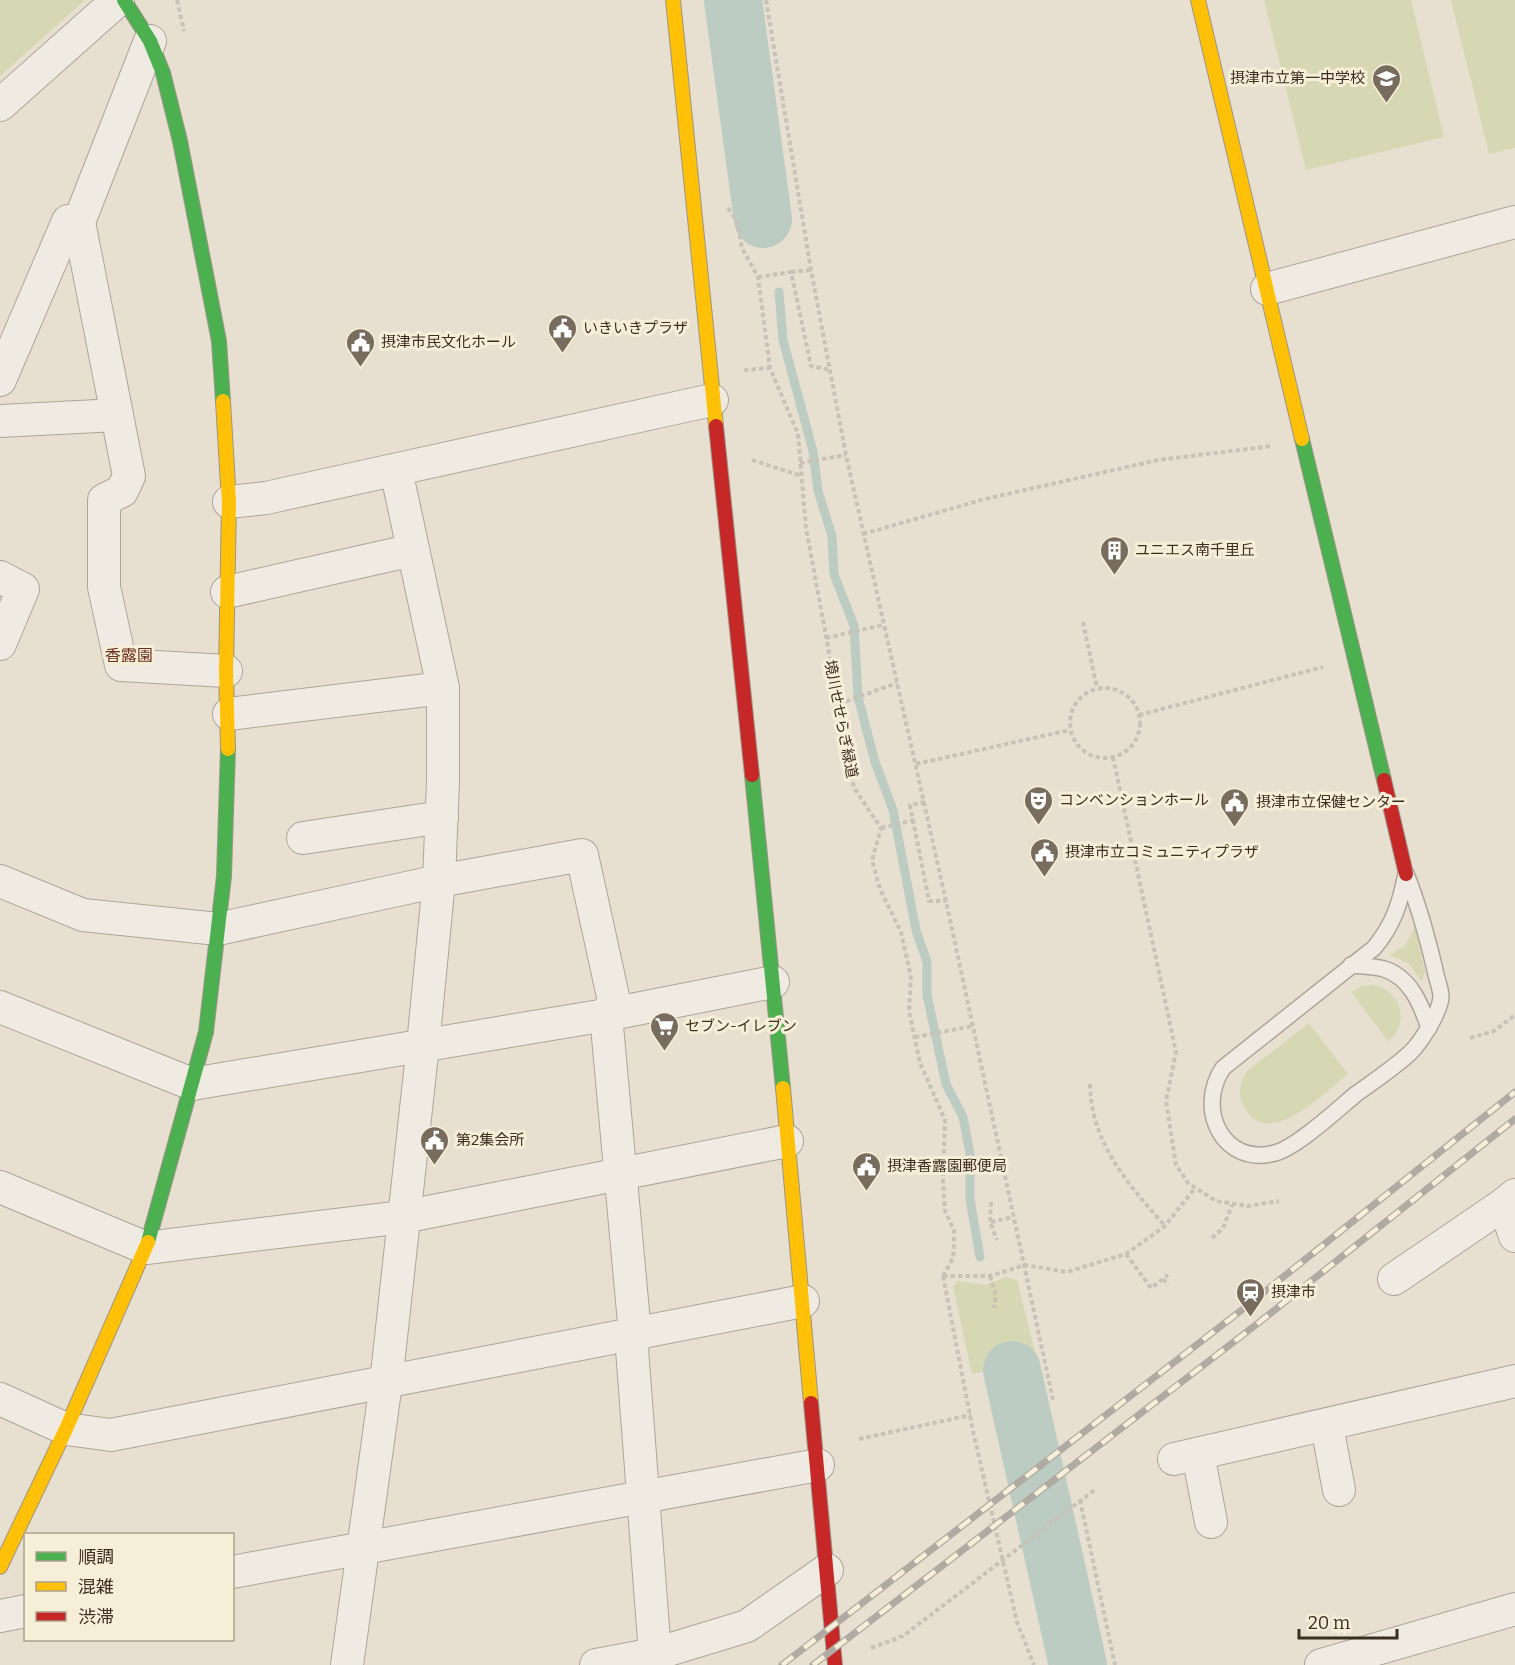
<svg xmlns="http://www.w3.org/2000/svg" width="1515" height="1665" font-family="Bitter,'Noto Sans JP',serif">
  <rect width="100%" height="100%" fill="#e7e0d1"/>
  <g fill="#d6d7b3">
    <polygon points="0,0 85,0 0,76"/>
    <polygon points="1264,0 1411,0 1444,137 1306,170"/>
    <polygon points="1451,0 1515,0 1515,148 1489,154"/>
    <polygon points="1415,927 1425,972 1422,981 1408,963 1389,955 1405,946"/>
    <path d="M1372,985C1400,989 1412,1024 1388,1041L1351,992L1362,986Z"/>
    <path d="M1309,1023L1348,1074C1325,1092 1268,1152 1244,1107C1237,1095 1240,1082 1247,1071Z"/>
    <polygon points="1006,1277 1017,1280 1037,1360 972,1374 953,1287 957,1281 985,1285"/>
  </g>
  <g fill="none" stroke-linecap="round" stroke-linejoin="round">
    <polyline stroke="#bcccc2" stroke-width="9" points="779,292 783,340 813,451 818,491 832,536 834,574 854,626 858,697 875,762 893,810 916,930 927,962 927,995 946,1084 963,1117 970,1154 970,1199 980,1257"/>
    <g stroke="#bcccc2" stroke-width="58">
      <polyline points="733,0 763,219"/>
      <polyline points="1012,1370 1078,1665"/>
    </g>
    <defs>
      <g id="lane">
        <path d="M1406,874C1419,906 1427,936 1435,970C1436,978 1441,988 1441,997C1440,1012 1421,1042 1411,1052C1394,1068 1374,1081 1356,1094C1337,1110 1297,1147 1275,1153C1224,1167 1195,1110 1223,1068L1374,948C1394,924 1400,903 1406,874Z"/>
        <path d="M1351,965C1361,966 1374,966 1384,969C1410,977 1421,1004 1429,1028"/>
      </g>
      <g id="street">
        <polyline points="150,41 79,222 129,476 122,491 104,500 104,587 121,665 226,671"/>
        <polyline points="0,105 118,0"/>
        <polyline points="1267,289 1515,222"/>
        <polyline points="0,380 68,221 79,222"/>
        <polyline points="0,421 117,415"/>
        <polyline points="396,470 443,688"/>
        <polyline points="229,502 266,498 712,400"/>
        <polyline points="0,577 23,589 0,644"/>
        <polyline points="227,592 413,550"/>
        <polyline points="229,714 443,688 443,781 439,881 423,1045 386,1383 347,1665"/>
        <polyline points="303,838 442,817"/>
        <polyline points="0,881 83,915 218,929 439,881 582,855 614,1001 606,1015 635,1334 632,1349 655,1654"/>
        <polyline points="0,1007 192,1084 606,1015 773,982"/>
        <polyline points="0,1187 146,1248 403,1217 787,1141"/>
        <polyline points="1515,1195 1504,1204 1515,1236"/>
        <polyline points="1394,1279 1504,1204"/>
        <polyline points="0,1399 66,1429 111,1435 803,1301"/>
        <polyline points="1327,1426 1339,1490"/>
        <polyline points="1198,1454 1211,1522"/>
        <polyline points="1174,1459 1515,1381"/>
        <polyline points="232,1572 818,1465"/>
        <polyline points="0,1616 26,1611"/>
        <polyline points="596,1665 655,1654 747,1626 827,1570"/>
        <polyline points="1321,1665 1515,1609"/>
      </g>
      <g id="fast">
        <polyline points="124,0 150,41 163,73 180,141 219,341 223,401"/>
        <polyline points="1302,439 1384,780"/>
        <polyline points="752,775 783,1088"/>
        <polyline points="148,1242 206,1032 224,876 228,749"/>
      </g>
      <g id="slow">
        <polyline points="673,0 716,426"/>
        <polyline points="1198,0 1302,439"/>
        <polyline points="223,401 229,502 226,671 228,749"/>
        <polyline points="783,1088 811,1403"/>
        <polyline points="0,1567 66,1429 148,1242"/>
      </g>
      <g id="jam">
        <polyline points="716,426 752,775"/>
        <polyline points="1384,780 1406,874"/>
        <polyline points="811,1403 835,1665"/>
      </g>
    </defs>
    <use href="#lane" stroke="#ada599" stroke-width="18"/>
    <use href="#street" stroke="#ada599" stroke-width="34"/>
    <use href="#fast" stroke="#9c958a" stroke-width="16"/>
    <use href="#slow" stroke="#9c958a" stroke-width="16"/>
    <use href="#jam" stroke="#9c958a" stroke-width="16"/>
    <g stroke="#c8c2b9" stroke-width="4" stroke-dasharray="4.5 3" stroke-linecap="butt">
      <polyline points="177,0 184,31"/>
      <polyline points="766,0 811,270 846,455 946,901 1053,1400"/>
      <polyline points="728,208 737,221 742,248 758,277 770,368 798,434 806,528 854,788 881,828 872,860 880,889 901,932 911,977 909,1011 920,1063 945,1120 943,1182 945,1211 954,1230 954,1247 953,1258 943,1276"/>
      <polyline points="791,272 811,270"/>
      <polyline points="758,277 791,272 811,366 830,370"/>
      <polyline points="744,370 770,368"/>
      <polyline points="752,460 802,476"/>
      <polyline points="800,463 846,455"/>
      <polyline points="863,534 985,499 1158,460 1272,446"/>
      <polyline points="1083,622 1097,688"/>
      <polyline points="826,638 883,625"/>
      <circle cx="1105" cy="723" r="35"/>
      <polyline points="839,704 897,683"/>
      <polyline points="1139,715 1323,667"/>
      <polyline points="1113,757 1176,1052 1166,1101 1176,1165 1188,1183 1216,1201 1248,1206 1279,1201"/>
      <polyline points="916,764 1070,730"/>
      <polyline points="925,802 910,805 929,901 946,901"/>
      <polyline points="881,828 914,820"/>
      <polyline points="915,1037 973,1026"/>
      <polyline points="1470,1038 1494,1031 1515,1015"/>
      <path d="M1090,1084C1091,1143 1128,1184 1165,1226"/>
      <polyline points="991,1202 990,1222 997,1240"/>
      <polyline points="991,1222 1013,1217"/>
      <polyline points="1212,1238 1223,1228 1232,1205"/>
      <polyline points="1126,1254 1151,1288 1168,1275"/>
      <polyline points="943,1276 973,1431 1017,1622 1034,1665"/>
      <polyline points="943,1276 990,1276 1025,1265 1067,1272 1126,1254 1165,1226 1195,1188"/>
      <polyline points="990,1276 996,1295 994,1308"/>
      <polyline points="1163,1279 1168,1285"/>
      <polyline points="859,1439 971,1415"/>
      <polyline points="1080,1500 1115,1665"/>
      <polyline points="871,1648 903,1636 1096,1489"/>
    </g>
    <use href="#lane" stroke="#efebe3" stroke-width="15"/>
    <use href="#street" stroke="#efebe3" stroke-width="32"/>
    <use href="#fast" stroke="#4caf50" stroke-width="14"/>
    <use href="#slow" stroke="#ffc107" stroke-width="14"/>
    <use href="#jam" stroke="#c62828" stroke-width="14"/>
    <defs>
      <g id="rail">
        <polyline points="782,1665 1243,1309 1515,1092"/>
        <polyline points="813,1665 1257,1324 1515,1119"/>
      </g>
    </defs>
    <use href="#rail" stroke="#afaaa2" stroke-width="7"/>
    <use href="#rail" stroke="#f7eed8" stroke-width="4.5" stroke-dasharray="14" stroke-linecap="butt"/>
  </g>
  <defs>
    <symbol id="school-pin" viewBox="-11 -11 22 30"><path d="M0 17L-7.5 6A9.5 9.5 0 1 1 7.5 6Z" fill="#786c5e" stroke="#f7eed8"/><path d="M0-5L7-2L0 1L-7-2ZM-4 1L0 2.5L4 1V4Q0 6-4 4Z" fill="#fff"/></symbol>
    <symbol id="civic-pin" viewBox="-11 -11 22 30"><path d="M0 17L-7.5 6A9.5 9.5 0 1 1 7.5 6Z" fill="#786c5e" stroke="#f7eed8"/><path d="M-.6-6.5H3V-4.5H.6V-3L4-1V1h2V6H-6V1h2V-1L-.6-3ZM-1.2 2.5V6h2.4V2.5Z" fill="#fff"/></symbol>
    <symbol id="building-pin" viewBox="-11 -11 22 30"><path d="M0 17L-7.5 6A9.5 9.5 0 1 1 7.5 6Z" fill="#786c5e" stroke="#f7eed8"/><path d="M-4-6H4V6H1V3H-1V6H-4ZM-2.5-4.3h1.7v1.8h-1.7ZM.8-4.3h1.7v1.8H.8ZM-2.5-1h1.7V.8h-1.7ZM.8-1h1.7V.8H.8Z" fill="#fff"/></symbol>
    <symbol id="theatre-pin" viewBox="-11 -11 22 30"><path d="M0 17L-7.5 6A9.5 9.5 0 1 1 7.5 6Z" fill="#786c5e" stroke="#f7eed8"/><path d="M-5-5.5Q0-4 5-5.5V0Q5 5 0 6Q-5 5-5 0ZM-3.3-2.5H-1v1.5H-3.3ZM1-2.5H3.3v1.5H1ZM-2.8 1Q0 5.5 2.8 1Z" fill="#fff"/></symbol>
    <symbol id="supermarket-pin" viewBox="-11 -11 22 30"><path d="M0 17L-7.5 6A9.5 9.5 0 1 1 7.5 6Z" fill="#786c5e" stroke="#f7eed8"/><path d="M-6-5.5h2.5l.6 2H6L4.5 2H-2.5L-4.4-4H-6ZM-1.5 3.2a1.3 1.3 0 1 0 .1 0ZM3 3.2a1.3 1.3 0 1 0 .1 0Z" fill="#fff"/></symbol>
    <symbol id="station-pin" viewBox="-11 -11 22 30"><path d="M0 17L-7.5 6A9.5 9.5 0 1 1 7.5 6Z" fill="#786c5e" stroke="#f7eed8"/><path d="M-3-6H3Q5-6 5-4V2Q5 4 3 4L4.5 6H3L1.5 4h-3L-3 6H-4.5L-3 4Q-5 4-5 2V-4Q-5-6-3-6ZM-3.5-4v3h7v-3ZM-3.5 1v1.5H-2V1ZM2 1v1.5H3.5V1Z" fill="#fff"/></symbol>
  </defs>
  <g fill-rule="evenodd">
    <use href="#school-pin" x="1370" y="62" width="33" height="45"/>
    <use href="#civic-pin" x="546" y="312" width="33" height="45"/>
    <use href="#civic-pin" x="344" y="326" width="33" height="45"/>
    <use href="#building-pin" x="1098" y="534" width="33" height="45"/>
    <use href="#theatre-pin" x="1022" y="784" width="33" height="45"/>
    <use href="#civic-pin" x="1218" y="786" width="33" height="45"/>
    <use href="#civic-pin" x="1028" y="836" width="33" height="45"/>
    <use href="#supermarket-pin" x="648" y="1010" width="33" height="45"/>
    <use href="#civic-pin" x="418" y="1124" width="33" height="45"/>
    <use href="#civic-pin" x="850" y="1150" width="33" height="45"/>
    <use href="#station-pin" x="1234" y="1276" width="33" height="45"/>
  </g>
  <g text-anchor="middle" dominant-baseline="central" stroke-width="6" stroke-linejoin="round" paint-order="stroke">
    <g font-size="15" fill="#3d2e20" stroke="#f7eed8" text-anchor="start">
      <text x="1365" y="78" text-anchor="end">摂津市立第一中学校</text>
      <text x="583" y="328">いきいきプラザ</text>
      <text x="381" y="342">摂津市民文化ホール</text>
      <text x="1135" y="550">ユニエス南千里丘</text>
      <text x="1059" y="800">コンベンションホール</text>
      <text x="1256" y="802">摂津市立保健センター</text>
      <text x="1065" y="852">摂津市立コミュニティプラザ</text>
      <text x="685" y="1026">セブン-イレブン</text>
      <text x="456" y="1140">第2集会所</text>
      <text x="887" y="1166">摂津香露園郵便局</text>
      <text x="1271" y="1292">摂津市</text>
    </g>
    <g font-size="15" fill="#3d2e20" stroke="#f7eed8">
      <text transform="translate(841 719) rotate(79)">境川せせらぎ緑道</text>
    </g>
    <g font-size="16" fill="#6b2e1e" stroke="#f7eed8">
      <text x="129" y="655">香露園</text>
    </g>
  </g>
  <rect x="24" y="1533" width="210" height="108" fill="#f7eed8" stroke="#ada18e" stroke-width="1.5"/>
  <rect x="36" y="1552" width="30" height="9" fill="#4caf50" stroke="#ada18e" stroke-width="1.5"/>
  <text x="78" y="1563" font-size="18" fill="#3d2e20">順調</text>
  <rect x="36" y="1582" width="30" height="9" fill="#ffc107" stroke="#ada18e" stroke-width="1.5"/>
  <text x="78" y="1593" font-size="18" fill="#3d2e20">混雑</text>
  <rect x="36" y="1612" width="30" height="9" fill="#c62828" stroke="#ada18e" stroke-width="1.5"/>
  <text x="78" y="1623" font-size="18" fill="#3d2e20">渋滞</text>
  <path d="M1299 1629v9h98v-9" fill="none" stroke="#3d2e20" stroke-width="3"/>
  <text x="1308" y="1629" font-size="18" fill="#3d2e20" stroke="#f7eed8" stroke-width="4.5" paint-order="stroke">20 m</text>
</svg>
